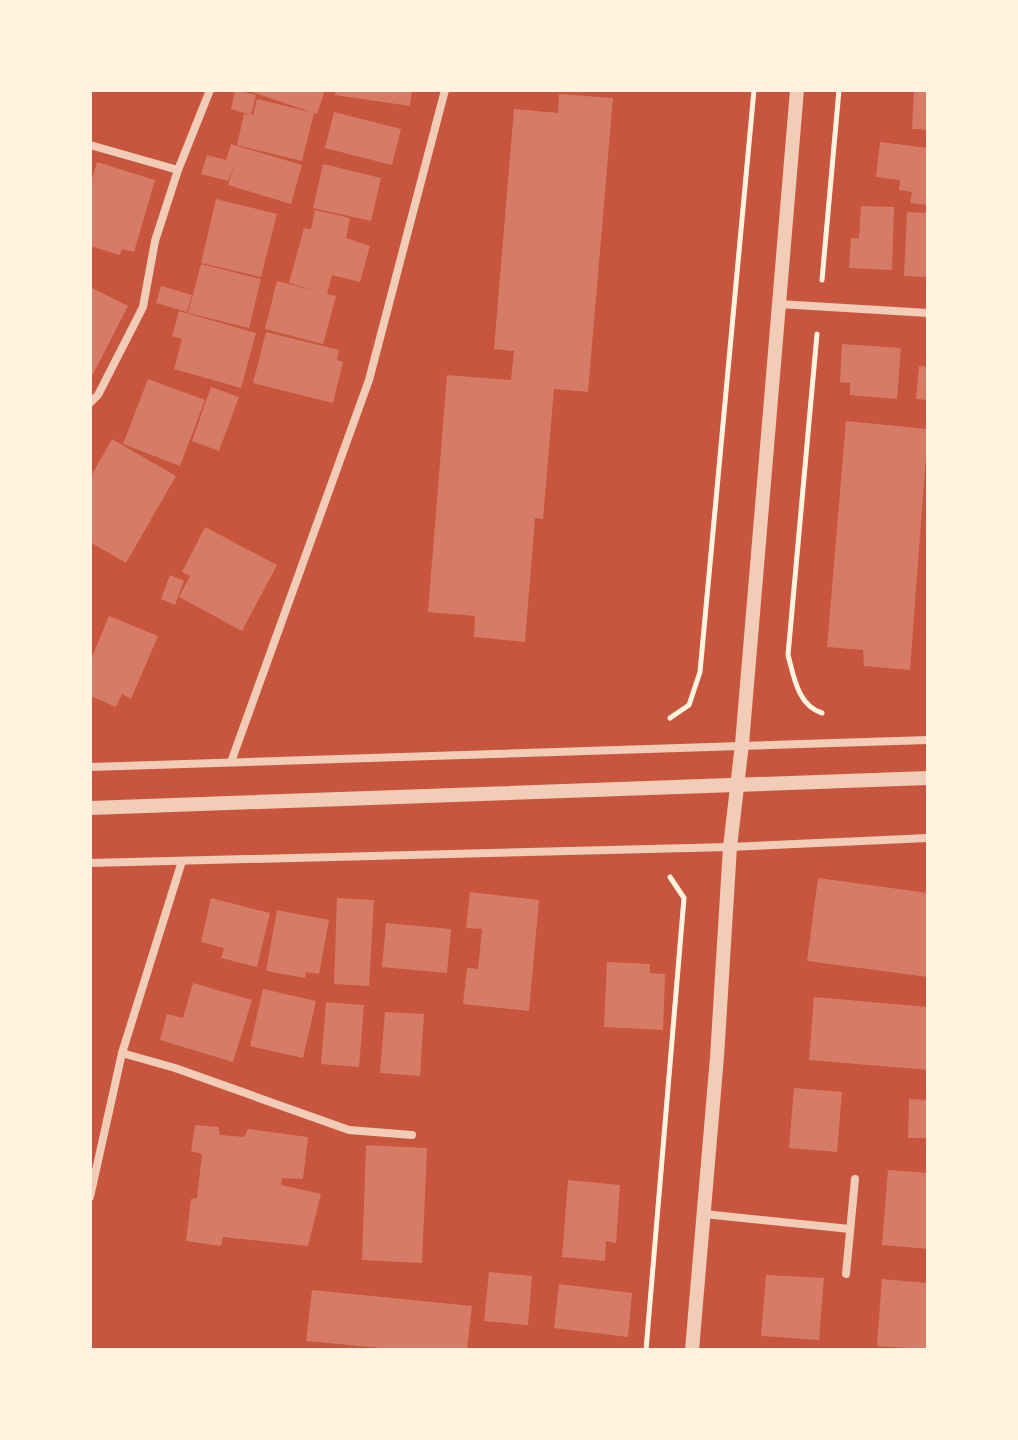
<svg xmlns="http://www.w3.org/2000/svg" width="1018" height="1440" font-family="Ubuntu,sans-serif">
  <rect width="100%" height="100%" fill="#c8553d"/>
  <g fill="#d67c66">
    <polygon points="235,90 256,95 251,115 231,109"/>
    <polygon points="253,90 325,90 317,114 252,92"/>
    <polygon points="336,90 412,90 410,106 335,95"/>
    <polygon points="914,90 928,90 928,130 912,129"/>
    <polygon points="559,94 613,98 588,392 554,389 543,519 535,518 525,642 474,637 475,616 428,612 447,375 511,380 514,351 494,349 514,109 558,113"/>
    <polygon points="257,99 314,113 302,161 237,145 244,114 253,115"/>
    <polygon points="334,112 401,129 392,165 325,148"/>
    <polygon points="880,142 928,148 928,205 910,203 912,192 899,190 900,180 876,177"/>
    <polygon points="231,144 302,165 291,204 228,185 235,162 228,181 201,174 207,155 226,160"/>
    <polygon points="97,162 155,180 134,252 122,249 120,255 90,246 90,185"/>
    <polygon points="323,164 381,178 371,221 313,208"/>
    <polygon points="216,199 277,214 261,277 201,263"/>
    <polygon points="861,206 894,207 892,270 849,268 851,238 859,238"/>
    <polygon points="315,210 350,218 346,238 370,246 360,282 332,275 327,294 336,296 323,344 265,329 277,281 320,292 289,283 304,228 311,229"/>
    <polygon points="907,212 928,213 928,277 904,276"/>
    <polygon points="201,264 261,279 249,328 188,313"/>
    <polygon points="161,286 192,295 187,312 156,303"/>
    <polygon points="90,287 128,306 90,380"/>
    <polygon points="179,311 256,333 241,388 174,369 182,339 172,336"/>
    <polygon points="266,332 339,350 337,360 343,362 333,403 253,383"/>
    <polygon points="842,344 901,348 897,399 850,395 850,383 840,382"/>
    <polygon points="919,366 928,367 928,400 916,399"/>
    <polygon points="148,379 205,400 180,466 123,444"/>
    <polygon points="211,387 239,397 219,451 192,441"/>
    <polygon points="846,421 928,429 910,670 864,666 863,650 827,647"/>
    <polygon points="112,439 176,476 126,563 90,542 90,478"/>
    <polygon points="205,527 277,565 242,631 179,597 190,576 182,572"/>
    <polygon points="170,575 184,581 175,605 161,599"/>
    <polygon points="109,616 158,636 131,699 122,694 116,707 90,696 90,662"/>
    <polygon points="818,878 928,893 928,977 807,961"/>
    <polygon points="470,892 539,900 529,1011 463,1004 467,968 478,969 482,929 466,928"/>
    <polygon points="211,898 270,913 257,967 221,958 224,948 201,942"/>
    <polygon points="337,898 374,900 369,986 334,984"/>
    <polygon points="277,910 329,920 319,974 306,972 305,978 266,971"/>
    <polygon points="386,923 451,929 447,973 382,967"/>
    <polygon points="607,962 650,964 650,973 665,974 663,1030 604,1027"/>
    <polygon points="193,983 252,1000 233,1062 160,1040 167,1014 183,1018"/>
    <polygon points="263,989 316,1001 303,1058 250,1046"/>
    <polygon points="814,997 928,1007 928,1070 809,1060"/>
    <polygon points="326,1002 364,1005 359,1067 321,1064"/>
    <polygon points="385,1012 424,1014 420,1076 380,1073"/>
    <polygon points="794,1088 842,1092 837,1152 789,1148"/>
    <polygon points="909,1099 928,1100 928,1138 908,1138"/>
    <polygon points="195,1125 218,1127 220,1135 244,1137 248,1129 308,1137 303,1179 282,1178 281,1185 321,1194 308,1246 223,1237 221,1246 186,1241 191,1199 197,1198 202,1154 191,1151"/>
    <polygon points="366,1145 427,1148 422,1263 362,1260"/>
    <polygon points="888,1170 928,1173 928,1249 882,1245"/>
    <polygon points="568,1180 620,1185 616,1243 606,1241 605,1261 562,1257"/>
    <polygon points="489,1272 532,1276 528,1325 484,1321"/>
    <polygon points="766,1275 824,1278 819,1340 761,1336"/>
    <polygon points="882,1279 928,1283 926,1349 877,1346"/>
    <polygon points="559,1284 632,1293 628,1337 554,1328"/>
    <polygon points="312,1290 472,1306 467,1350 403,1350 306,1341"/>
  </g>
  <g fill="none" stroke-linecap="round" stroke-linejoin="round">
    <g stroke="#fff3e0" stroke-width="5">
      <polyline points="822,280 839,90"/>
      <path d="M817,334L788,655C794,677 798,706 822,713"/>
      <polyline points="670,718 689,705 700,672 754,90"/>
      <polyline points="646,1350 684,898 670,877"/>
    </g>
    <g stroke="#f1ccb7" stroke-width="8">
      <polyline points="90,145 178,170"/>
      <polyline points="779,304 928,313"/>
      <polyline points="90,403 98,395 143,307 155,241 178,170 210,90"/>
      <polyline points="231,762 369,380 445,90"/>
      <polyline points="90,767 928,740"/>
      <polyline points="90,863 730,847 928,838"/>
      <polyline points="122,1053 175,1068 349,1130 412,1135"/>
      <polyline points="90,1197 122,1053 182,861"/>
      <polyline points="704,1214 850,1229"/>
      <polyline points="846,1274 855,1179"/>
    </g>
    <g stroke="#f1ccb7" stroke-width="14">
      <polyline points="90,808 928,778"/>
      <polyline points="692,1350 717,1057 730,847 742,744 797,90"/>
    </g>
  </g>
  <rect width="1018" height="1440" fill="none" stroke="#fff3e0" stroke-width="184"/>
</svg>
